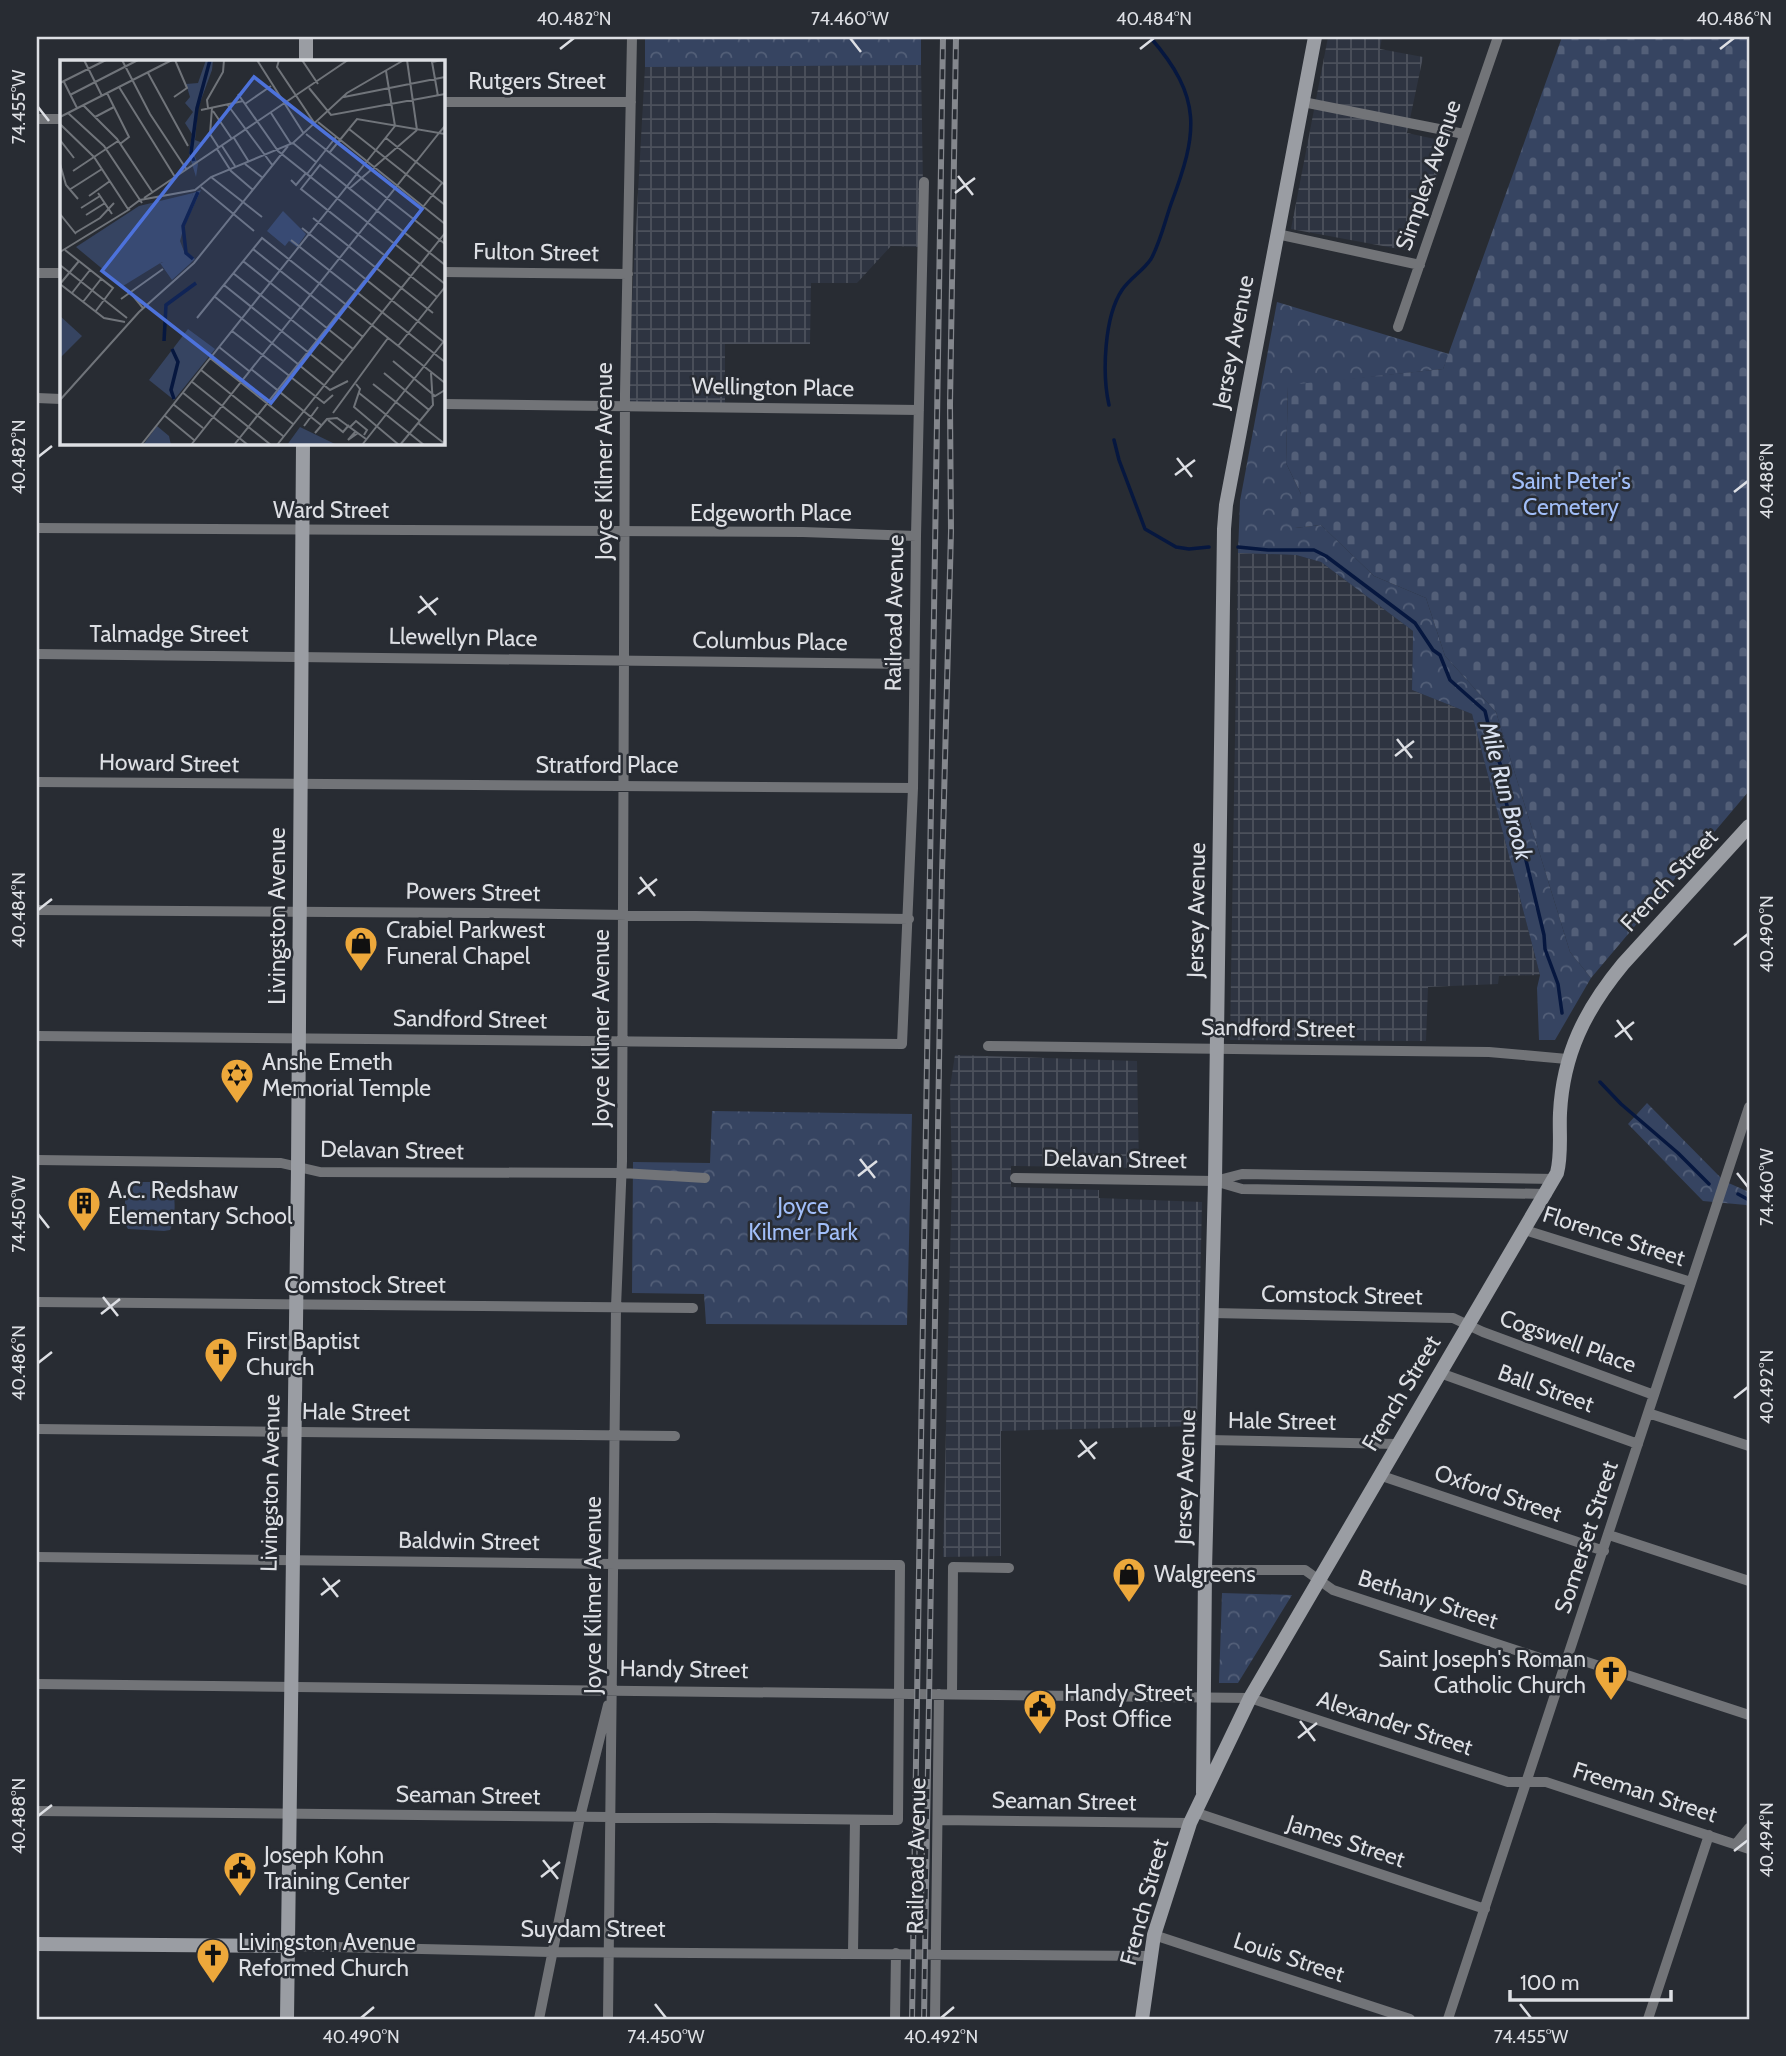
<svg xmlns="http://www.w3.org/2000/svg" width="1786" height="2056" font-family="Cabin,sans-serif">
<style>
.industrial{fill:url(#industrial-grid)}
.grass{fill:#364461}
.forest{fill:url(#forest-crowns)}
.cemetery{fill:url(#cemetery-stones)}
.lines{fill:none;stroke-linecap:round;stroke-linejoin:round}
.stream{stroke:#06173f;stroke-width:3.5}
.street{stroke:#727478;stroke-width:10}
.secondary{stroke:#9a9da3;stroke-width:14}
.rail-casing{stroke:#84878d;stroke-width:6}
.rail{stroke:#282c33;stroke-width:3.5;stroke-dasharray:10;stroke-linecap:butt}
.ticks{fill:none;stroke:#dddfe4;stroke-width:2.5}
.labels{text-anchor:middle;stroke-width:5;stroke-linejoin:round;paint-order:stroke}
.street-label{font-size:23px;fill:#dddfe4;stroke:#282c33}
.park-label{font-size:23px;fill:#a1bef8;stroke:#282c33}
.poi-label{font-size:23px;fill:#dddfe4;stroke:#282c33;text-anchor:start}
.water-label{font-size:24px;font-style:italic;fill:#dae2f1;stroke:#282c33}
.inset-river{fill:none;stroke:#06173f;stroke-width:3.5}
.inset-road{fill:none;stroke:#70747a;stroke-width:2}
.view{fill:#4d72db;fill-opacity:0.15;stroke:#4d72db;stroke-width:3.5}
.inset-edge{fill:none;stroke:#dddfe4;stroke-width:3.5}
.neatline{fill:none;stroke:#dddfe4;stroke-width:2.5}
.ticks-label{font-size:18px;text-anchor:middle;fill:#dddfe4}
</style>
<defs>
<pattern id="industrial-grid" width="8" height="8" patternUnits="userSpaceOnUse" patternTransform="scale(1.75)"><rect width="8" height="8" fill="#2e3441"/><path d="M0 4h8M4 0v8" fill="none" stroke="#4c515c"/></pattern>
<pattern id="forest-crowns" width="20" height="18" patternUnits="userSpaceOnUse" patternTransform="scale(1.75)"><rect width="20" height="18" fill="#364461"/><path d="M2 6a3 3 0 1 1 6 0M12 15a3 3 0 1 1 6 0" fill="none" stroke="#535f78"/></pattern>
<pattern id="cemetery-stones" width="16" height="16" patternUnits="userSpaceOnUse" patternTransform="scale(1.75)"><rect width="16" height="16" fill="#364461"/><path d="M2 7V4a2 2 0 0 1 4 0v3zM10 15v-3a2 2 0 0 1 4 0v3z" fill="#535f78"/></pattern>
</defs>
<rect width="100%" height="100%" fill="#282c33"/>
<path class="industrial" d="M 1328,37 L 1382,37 L 1380,49 L 1423,57 L 1407,133 L 1449,142 L 1410,251 L 1291,229 Z
M 921,65 L 924,247 L 891,246 L 857,283 L 811,283 L 810,344 L 725,344 L 725,408 L 626,407 L 645,67 Z
M 1238,553 L 1296,555 L 1321,562 L 1413,631 L 1412,690 L 1472,714 L 1540,975 L 1499,976 L 1498,984 L 1428,987 L 1426,1041 L 1230,1040 Z
M 955,1055 L 1137,1061 L 1139,1168 L 1011,1166 L 1011,1187 L 1099,1190 L 1099,1198 L 1202,1202 L 1197,1426 L 1001,1431 L 1001,1556 L 943,1557 L 952,1175 L 950,1087 Z"/>
<path class="grass" d="M 131,1182 L 164,1182 L 171,1185 C 176,1196 176,1219 170,1230 L 164,1231 L 128,1229 L 125,1224 L 125,1189 Z"/>
<path class="forest" d="M 645,37 L 921,37 L 921,65 L 645,67 Z
M 1277,302 L 1449,354 L 1443,369 L 1288,386 L 1286,463 L 1301,494 L 1295,528 L 1321,525 L 1374,576 L 1426,598 L 1445,656 L 1496,712 L 1570,952 L 1591,978 L 1555,1040 L 1539,1040 L 1537,988 L 1540,975 L 1472,714 L 1412,690 L 1413,631 L 1321,562 L 1296,555 L 1238,553 L 1240,501 Z
M 1647,1103 L 1724,1181 L 1749,1192 L 1749,1207 L 1746,1205 L 1703,1201 L 1628,1124 Z
M 712,1111 L 912,1114 L 907,1325 L 706,1324 L 704,1294 L 632,1293 L 633,1162 L 710,1163 Z
M 1222,1593 L 1292,1595 L 1238,1683 L 1219,1683 Z"/>
<path class="cemetery" d="M 1562,37 L 1749,37 L 1749,791 L 1591,978 L 1570,952 L 1496,712 L 1445,656 L 1426,598 L 1374,576 L 1321,525 L 1295,528 L 1287,519 L 1301,494 L 1286,463 L 1288,385 L 1443,369 Z"/>
<g class="lines">
<path class="stream" d="M 1109,405 C 1102,374 1104,317 1122,290 C 1130,278 1143,271 1151,259 C 1160,243 1165,221 1171,204 C 1198,132 1203,98 1150,37
M 1114,440 L 1119,460 L 1145,529 L 1176,547 L 1189,549 L 1209,547
M 1238,547 L 1268,550 L 1314,550 L 1326,556 L 1415,623 L 1433,650 L 1440,655 L 1450,680 L 1485,711 L 1494,749 L 1503,771 L 1503,791 L 1508,809 L 1518,827 L 1544,935 L 1545,949 L 1558,984 L 1562,1013
M 1600,1082 L 1621,1104 L 1678,1153 L 1709,1184
M 1738,1194 L 1749,1200"/>
<path class="street" d="M 443,102 L 631,102
M 1303,102 L 1464,134
M 37,119 L 61,119
M 1277,234 L 1420,265
M 443,272 L 628,274
M 37,273 L 61,273
M 1398,327 L 1498,37
M 37,398 L 61,399
M 443,404 L 919,410
M 37,528 L 803,532 L 916,536
M 37,654 L 914,664
M 37,782 L 913,788
M 37,910 L 486,913 L 909,919
M 37,1036 L 902,1044 L 913,788 L 916,536 L 924,182
M 988,1046 L 1489,1052 L 1567,1059
M 37,1160 L 281,1163 L 320,1172 L 622,1173 L 705,1178
M 1015,1178 L 1215,1181 L 1242,1174 L 1555,1179
M 1218,1182 L 1242,1189 L 1547,1194
M 1525,1230 L 1691,1282
M 37,1302 L 693,1308
M 1212,1313 L 1453,1318 L 1483,1332 L 1654,1395
M 1440,1373 L 1638,1444
M 1648,1413 L 1749,1446
M 37,1429 L 675,1436
M 1208,1440 L 1396,1444
M 1379,1475 L 1604,1551
M 1609,1535 L 1749,1581
M 37,1557 L 614,1564 L 900,1565 L 898,1820 L 37,1811
M 1205,1570 L 1305,1570 L 1333,1590 L 1549,1661 L 1584,1661 L 1749,1715
M 37,1684 L 1250,1698 L 1508,1782 L 1546,1782 L 1749,1849
M 952,1694 L 953,1567 L 1009,1568
M 1194,1812 L 1485,1909
M 938,1820 L 1190,1823
M 1736,1844 L 1749,1828
M 1154,1935 L 1410,2019
M 288,1946 L 551,1952 L 1150,1956
M 853,1952 L 855,1820
M 539,2019 L 580,1817 L 608,1705
M 608,2019 L 616,1307 L 622,1161 L 625,394 L 632,37
M 895,2019 L 896,1953
M 935,2019 L 939,1694
M 1448,2019 L 1749,1107
M 1648,2019 L 1709,1835"/>
<path class="secondary" d="M 306,61 L 306,37
M 1203,1793 L 1205,1570 L 1215,1181 L 1224,529 L 1226,505 L 1315,37
M 37,1944 L 288,1946
M 287,2019 L 298,1168 L 303,443
M 1142,2019 L 1154,1935 L 1190,1823 L 1250,1698 L 1557,1173 C 1562,1154 1559,1133 1560,1113 C 1563,1054 1585,1010 1623,964 L 1749,826"/>
<defs>
<path id="rail" d="M 912,2019 L 943,37
M 924,2019 L 942,874 L 951,531 L 950,404 L 956,37"/>
</defs>
<use href="#rail" class="rail-casing"/>
<use href="#rail" class="rail"/>
</g>
<path class="ticks" d="M 850,38 L 861,52M 560,49 L 574,38M 1140,49 L 1154,38M 1720,49 L 1734,38M 38,107 L 49,121M 958,176 L 973,195M 955,193 L 975,178M 38,457 L 52,446M 1177,458 L 1192,477M 1175,475 L 1195,460M 1734,492 L 1748,481M 420,596 L 436,615M 418,613 L 438,598M 1397,739 L 1412,758M 1395,756 L 1414,741M 640,877 L 655,896M 638,894 L 657,879M 38,910 L 52,899M 1734,945 L 1748,934M 1617,1020 L 1632,1040M 1615,1037 L 1634,1022M 860,1159 L 875,1178M 1737,1173 L 1748,1187M 858,1176 L 877,1161M 38,1214 L 49,1228M 103,1297 L 118,1316M 101,1314 L 120,1299M 38,1363 L 52,1352M 1734,1398 L 1748,1387M 1080,1440 L 1095,1459M 1078,1457 L 1097,1442M 323,1578 L 338,1597M 321,1595 L 340,1580M 1300,1721 L 1315,1741M 1298,1738 L 1317,1723M 38,1816 L 52,1805M 1734,1851 L 1748,1840M 543,1860 L 558,1879M 541,1877 L 560,1862M 655,2004 L 666,2018M 1520,2004 L 1531,2018M 361,2018 L 374,2007M 941,2018 L 954,2007"/>
<defs>
<symbol id="shop-pin" viewBox="-11 -11 22 30"><path d="M0 17L-7.5 6A9.5 9.5 0 1 1 7.5 6Z" fill="#eda83b" stroke="#282c33"/><path d="M-5-2.5h2.3a2.7 3.5 0 0 1 5.4 0H5L5.5 6h-11ZM-1.5-2.5h3a1.5 2.3 0 0 0-3 0Z" fill="#111"/></symbol>
<symbol id="synagogue-pin" viewBox="-11 -11 22 30"><path d="M0 17L-7.5 6A9.5 9.5 0 1 1 7.5 6Z" fill="#eda83b" stroke="#282c33"/><path d="M0-6.5L5.6 3.2H-5.6ZM0 6.5L5.6-3.2H-5.6Z" fill="#111"/></symbol>
<symbol id="building-pin" viewBox="-11 -11 22 30"><path d="M0 17L-7.5 6A9.5 9.5 0 1 1 7.5 6Z" fill="#eda83b" stroke="#282c33"/><path d="M-4-6H4V6H1V3H-1V6H-4ZM-2.5-4.3h1.7v1.8h-1.7ZM.8-4.3h1.7v1.8H.8ZM-2.5-1h1.7V.8h-1.7ZM.8-1h1.7V.8H.8Z" fill="#111"/></symbol>
<symbol id="church-pin" viewBox="-11 -11 22 30"><path d="M0 17L-7.5 6A9.5 9.5 0 1 1 7.5 6Z" fill="#eda83b" stroke="#282c33"/><path d="M-1.2-6h2.4v3.5h3.3v2.4h-3.3V6h-2.4V-.1h-3.3v-2.4h3.3Z" fill="#111"/></symbol>
<symbol id="civic-pin" viewBox="-11 -11 22 30"><path d="M0 17L-7.5 6A9.5 9.5 0 1 1 7.5 6Z" fill="#eda83b" stroke="#282c33"/><path d="M-.6-6.5H3V-4.5H.6V-3L4-1V1h2V6H-6V1h2V-1L-.6-3ZM-1.2 2.5V6h2.4V2.5Z" fill="#111"/></symbol>
</defs>
<g fill-rule="evenodd">
<use href="#shop-pin" x="342" y="924" width="38" height="52"/>
<use href="#synagogue-pin" x="218" y="1056" width="38" height="52"/>
<use href="#building-pin" x="65" y="1184" width="38" height="52"/>
<use href="#church-pin" x="202" y="1335" width="38" height="52"/>
<use href="#shop-pin" x="1110" y="1555" width="38" height="52"/>
<use href="#church-pin" x="1592" y="1653" width="38" height="52"/>
<use href="#civic-pin" x="1021" y="1687" width="38" height="52"/>
<use href="#civic-pin" x="221" y="1849" width="38" height="52"/>
<use href="#church-pin" x="194" y="1936" width="38" height="52"/>
</g>
<g class="labels">
<g class="street-label">
<text x="537" y="89">Rutgers Street</text>
<text transform="translate(1428 175) rotate(-71)" y="8">Simplex Avenue</text>
<text transform="translate(536 252) rotate(1)" y="8">Fulton Street</text>
<text transform="translate(1233 342) rotate(-79)" y="8">Jersey Avenue</text>
<text transform="translate(773 387) rotate(1)" y="8">Wellington Place</text>
<text transform="translate(604 461) rotate(-90)" y="8">Joyce Kilmer Avenue</text>
<text x="331" y="518">Ward Street</text>
<text x="771" y="521">Edgeworth Place</text>
<text transform="translate(894 613) rotate(-89)" y="8">Railroad Avenue</text>
<text x="169" y="642">Talmadge Street</text>
<text transform="translate(463 637) rotate(1)" y="8">Llewellyn Place</text>
<text transform="translate(770 641) rotate(1)" y="8">Columbus Place</text>
<text transform="translate(169 763) rotate(1)" y="8">Howard Street</text>
<text x="607" y="773">Stratford Place</text>
<text transform="translate(1669 880) rotate(-47)" y="8">French Street</text>
<text transform="translate(473 892) rotate(1)" y="8">Powers Street</text>
<text transform="translate(1196 910) rotate(-89)" y="8">Jersey Avenue</text>
<text transform="translate(277 916) rotate(-90)" y="8">Livingston Avenue</text>
<text transform="translate(470 1019) rotate(1)" y="8">Sandford Street</text>
<text transform="translate(601 1028) rotate(-90)" y="8">Joyce Kilmer Avenue</text>
<text transform="translate(1278 1028) rotate(1)" y="8">Sandford Street</text>
<text transform="translate(392 1150) rotate(1)" y="8">Delavan Street</text>
<text transform="translate(1115 1159) rotate(1)" y="8">Delavan Street</text>
<text transform="translate(1614 1236) rotate(18)" y="8">Florence Street</text>
<text x="365" y="1293">Comstock Street</text>
<text transform="translate(1342 1295) rotate(1)" y="8">Comstock Street</text>
<text transform="translate(1568 1341) rotate(20)" y="8">Cogswell Place</text>
<text transform="translate(1546 1388) rotate(20)" y="8">Ball Street</text>
<text transform="translate(1401 1393) rotate(-59)" y="8">French Street</text>
<text transform="translate(356 1412) rotate(1)" y="8">Hale Street</text>
<text transform="translate(1282 1421) rotate(1)" y="8">Hale Street</text>
<text transform="translate(1185 1477) rotate(-88)" y="8">Jersey Avenue</text>
<text transform="translate(270 1483) rotate(-89)" y="8">Livingston Avenue</text>
<text transform="translate(1498 1493) rotate(19)" y="8">Oxford Street</text>
<text transform="translate(1586 1537) rotate(-72)" y="8">Somerset Street</text>
<text transform="translate(469 1541) rotate(1)" y="8">Baldwin Street</text>
<text transform="translate(593 1595) rotate(-90)" y="8">Joyce Kilmer Avenue</text>
<text transform="translate(1428 1599) rotate(18)" y="8">Bethany Street</text>
<text transform="translate(684 1669) rotate(1)" y="8">Handy Street</text>
<text transform="translate(1395 1723) rotate(18)" y="8">Alexander Street</text>
<text transform="translate(1645 1792) rotate(18)" y="8">Freeman Street</text>
<text transform="translate(468 1795) rotate(1)" y="8">Seaman Street</text>
<text transform="translate(1064 1801) rotate(1)" y="8">Seaman Street</text>
<text transform="translate(1346 1841) rotate(18)" y="8">James Street</text>
<text transform="translate(916 1856) rotate(-89)" y="8">Railroad Avenue</text>
<text transform="translate(1144 1902) rotate(-75)" y="8">French Street</text>
<text x="593" y="1937">Suydam Street</text>
<text transform="translate(1289 1957) rotate(18)" y="8">Louis Street</text>
</g>
<g class="park-label">
<text x="1571" y="489">Saint Peter's<tspan x="1571" dy="26">Cemetery</tspan></text>
<text x="803" y="1214">Joyce<tspan x="803" dy="26">Kilmer Park</tspan></text>
</g>
<g class="poi-label">
<text x="386" y="938">Crabiel Parkwest<tspan x="386" dy="26">Funeral Chapel</tspan></text>
<text x="262" y="1070">Anshe Emeth<tspan x="262" dy="26">Memorial Temple</tspan></text>
<text x="108" y="1198">A.C. Redshaw<tspan x="108" dy="26">Elementary School</tspan></text>
<text x="246" y="1349">First Baptist<tspan x="246" dy="26">Church</tspan></text>
<text x="1154" y="1582">Walgreens</text>
<text x="1586" y="1667" text-anchor="end">Saint Joseph's Roman<tspan x="1586" dy="26">Catholic Church</tspan></text>
<text x="1064" y="1701">Handy Street<tspan x="1064" dy="26">Post Office</tspan></text>
<text x="264" y="1863">Joseph Kohn<tspan x="264" dy="26">Training Center</tspan></text>
<text x="238" y="1950">Livingston Avenue<tspan x="238" dy="26">Reformed Church</tspan></text>
</g>
<g class="water-label">
<text transform="translate(1506 791) rotate(75)" y="8">Mile Run Brook</text>
</g>
</g>
<g transform="translate(60 60)">
<rect width="385" height="385" fill="#282c33"/>
<path d="M 146,0 L 153,0 L 152,10 L 138,48 L 135,80 L 143,83 L 133,92 L 138,104 L 136,117 L 129,94 L 132,74 L 125,63 L 133,52 L 125,43 L 130,37 L 126,24 L 138,23 ZM 141,130 L 124,167 L 127,192 L 135,199 L 112,220 L 100,203 L 125,196 L 122,165 L 133,133 ZM 223,151 L 246,174 L 237,187 L 229,181 L 225,186 L 207,171 ZM 0,256 L 22,276 L 1,297 L 0,296 ZM 128,269 L 155,289 L 114,340 L 89,320 ZM 240,367 L 275,384 L 227,385 Z" fill="#364461"/>
<path d="M 133,133 L 120,181 L 127,199 L 117,212 L 102,202 L 63,226 L 16,187 L 79,146 ZM 97,366 L 109,376 L 111,385 L 83,385 Z" fill="#364461"/>
<path class="inset-river" d="M 134,101 L 131,93 L 137,48 L 150,0M 133,199 L 126,193 L 123,166 L 138,132M 104,281 L 106,245 L 136,223M 112,289 L 118,302 L 111,330 L 114,339"/>
<path class="inset-road" d="M 24,0 L 42,36M 62,0 L 90,54 L 127,110M 197,0 L 244,74M 219,0 L 217,7 L 255,64M 242,0 L 258,24M 347,0 L 357,70M 326,11 L 335,66M 88,13 L 128,86M 4,22 L 17,48M 0,23 L 46,0M 59,27 L 115,117M 249,28 L 271,55 L 385,34M 47,33 L 69,77 L 60,84M 178,34 L 218,91 L 385,224M 10,35 L 78,0M 378,36 L 372,2 L 382,0M 114,37 L 127,28 L 115,0M 284,37 L 385,17M 167,44 L 213,106M 185,44 L 211,26M 23,45 L 57,79 L 93,133M 148,48 L 147,40 L 163,12 L 164,0M 152,48 L 150,74 L 159,88M 141,50 L 183,41M 153,51 L 172,79M 8,53 L 44,86 L 82,143M 211,53 L 231,84M 0,57 L 112,0M 35,57 L 54,47M 258,62 L 385,164M 0,64 L 34,97 L 68,149M 289,69 L 385,145M 246,74 L 385,184M 174,78 L 189,102M 326,78 L 385,125M 0,80 L 14,98M 233,83 L 256,102M 162,86 L 175,106M 157,89 L 171,111 L 193,130M 270,92 L 297,59 L 379,73 L 385,66M 0,104 L 6,125 L 18,139M 185,104 L 203,118M 13,111 L 58,81M 247,114 L 276,77M 151,117 L 202,157M 231,120 L 236,125 L 246,113M 141,127 L 194,171M 289,129 L 357,70M 9,130 L 42,109M 38,133 L 52,154M 29,136 L 50,121M 84,138 L 288,0M 21,148 L 40,136M 68,149 L 80,140 L 135,130 L 151,117 L 233,83 L 287,33 L 344,0M 0,154 L 16,174M 26,155 L 45,143M 253,158 L 373,253M 242,168 L 385,283M 15,173 L 40,158 L 54,143M 231,180 L 385,302M 193,189 L 303,277M 5,190 L 53,228 L 35,252M 0,192 L 70,149M 183,201 L 293,289M 0,205 L 67,258M 173,213 L 283,301M 0,224 L 44,258 L 65,262M 0,224 L 19,201M 164,225 L 274,313M 69,231 L 83,248M 12,233 L 30,210M 154,236 L 270,330 L 288,321M 377,237 L 241,129 L 260,105 L 385,205M 61,239 L 103,209M 23,242 L 41,219M 137,258 L 202,178 L 385,323M 172,271 L 264,343 L 273,335M 338,286 L 385,227M 159,287 L 189,311M 150,298 L 233,364M 333,301 L 375,336 L 385,330M 191,309 L 261,365M 141,310 L 223,376M 324,313 L 369,350M 131,321 L 211,385M 296,324 L 300,329 L 294,347 L 339,385M 313,324 L 360,361M 122,332 L 188,385M 299,333 L 364,385M 0,340 L 79,252 L 134,203 L 228,86M 113,344 L 143,368M 273,353 L 328,278M 104,355 L 134,380M 268,360 L 283,372 L 289,365M 358,363 L 385,384M 244,366 L 258,347M 290,367 L 296,361 L 307,370 L 304,375M 296,371 L 288,380 L 298,373M 255,373 L 267,359 L 277,358 L 306,379M 81,385 L 335,66M 131,385 L 379,73 L 385,74M 174,385 L 382,123M 217,385 L 385,173M 302,385 L 384,281M 340,385 L 373,345 L 371,313"/>
<path class="view" d="M 194,17 L 362,149 L 211,343 L 42,211 Z"/>
<rect width="385" height="385" class="inset-edge"/>
</g>
<rect width="1786" height="2056" fill="none" stroke="#282c33" stroke-width="77"/>
<path d="M1510 1990v10h161v-10" fill="none" stroke="#dddfe4" stroke-width="3.5"/>
<text x="1520" y="1990" font-size="21" fill="#dddfe4" stroke="#282c33" stroke-width="5" paint-order="stroke">100 m</text>
<rect x="38" y="38" width="1710" height="1980" class="neatline"/>
<g class="ticks-label">
<text x="574" y="25">40.482°N</text>
<text x="850" y="25">74.460°W</text>
<text x="1154" y="25">40.484°N</text>
<text x="1734" y="25">40.486°N</text>
<text transform="translate(19 107) rotate(-90)" y="6">74.455°W</text>
<text transform="translate(19 457) rotate(-90)" y="6">40.482°N</text>
<text transform="translate(1767 481) rotate(-90)" y="6">40.488°N</text>
<text transform="translate(19 910) rotate(-90)" y="6">40.484°N</text>
<text transform="translate(1767 934) rotate(-90)" y="6">40.490°N</text>
<text transform="translate(1767 1187) rotate(-90)" y="6">74.460°W</text>
<text transform="translate(19 1214) rotate(-90)" y="6">74.450°W</text>
<text transform="translate(19 1363) rotate(-90)" y="6">40.486°N</text>
<text transform="translate(1767 1387) rotate(-90)" y="6">40.492°N</text>
<text transform="translate(19 1816) rotate(-90)" y="6">40.488°N</text>
<text transform="translate(1767 1840) rotate(-90)" y="6">40.494°N</text>
<text x="361" y="2043">40.490°N</text>
<text x="666" y="2043">74.450°W</text>
<text x="941" y="2043">40.492°N</text>
<text x="1531" y="2043">74.455°W</text>
</g>
</svg>
